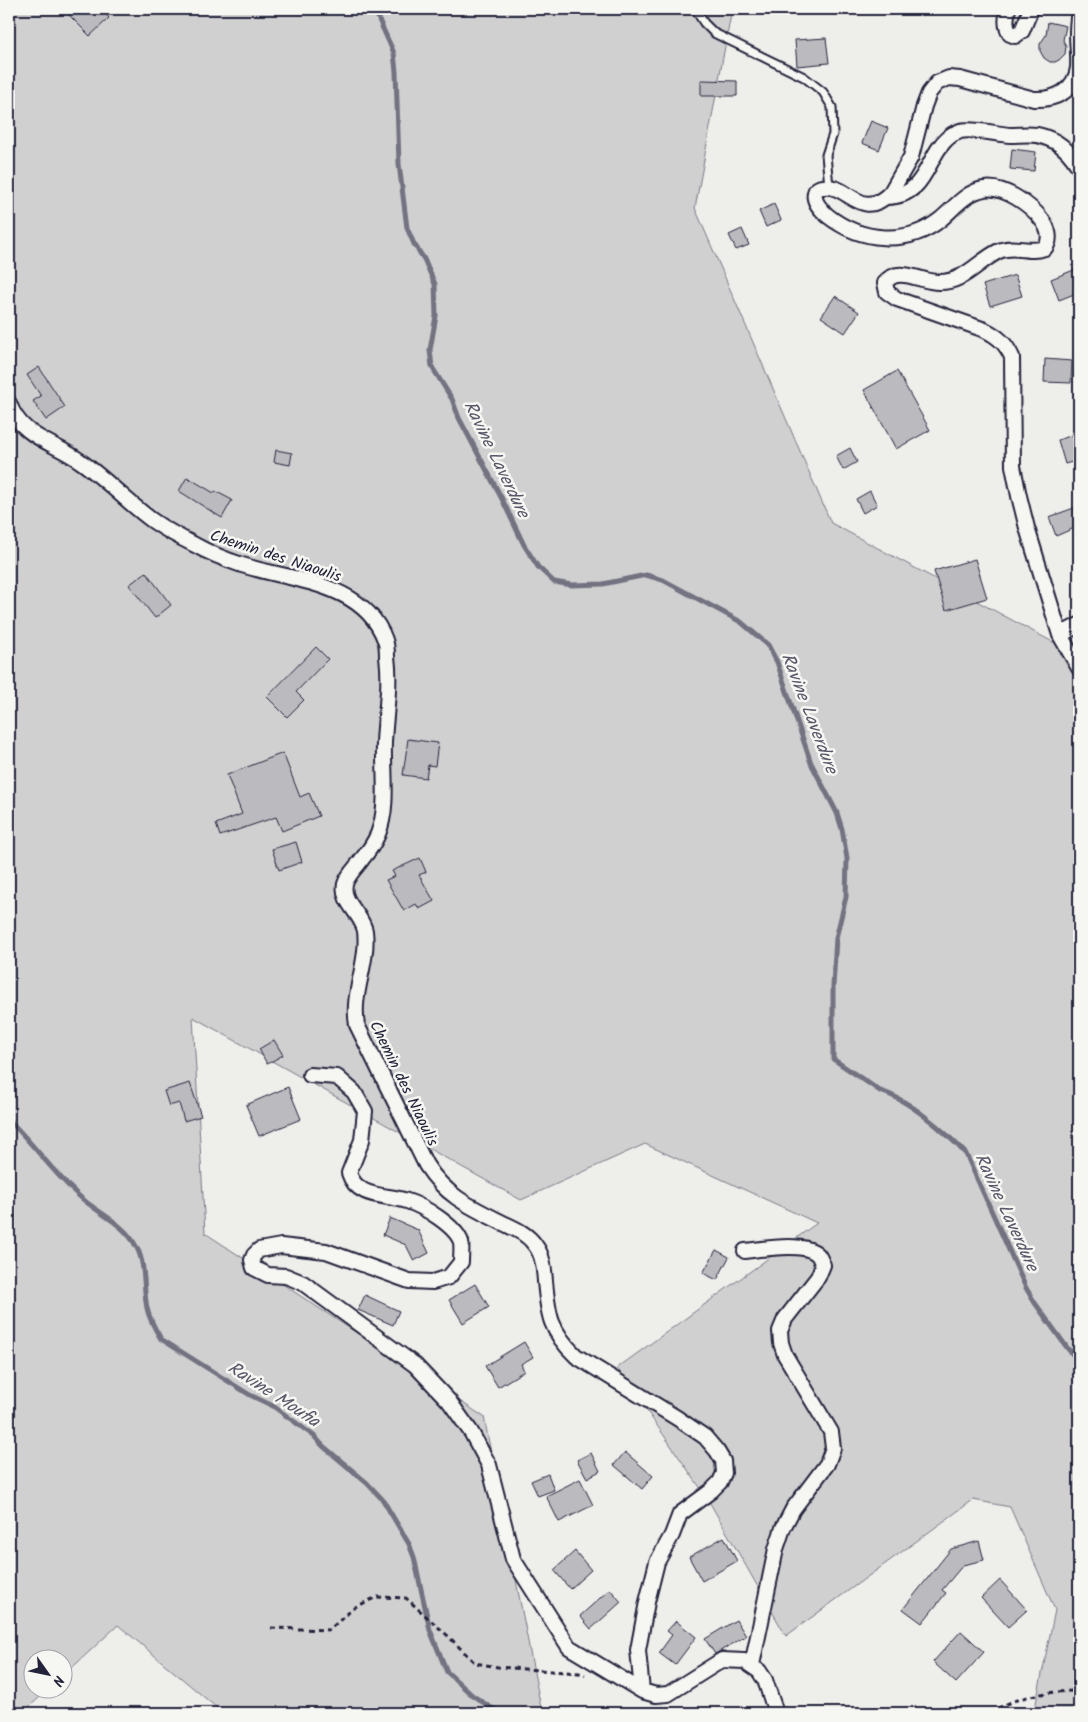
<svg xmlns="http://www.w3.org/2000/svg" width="1088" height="1722" font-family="Kalam,sans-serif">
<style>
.green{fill:#d0d0d1;stroke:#797986}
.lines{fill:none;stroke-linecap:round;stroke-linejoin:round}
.stream{stroke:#727281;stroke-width:5}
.building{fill:#bbbbbf;stroke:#22223b}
.service-casing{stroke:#22223b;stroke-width:11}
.minor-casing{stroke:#22223b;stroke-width:18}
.path{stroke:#22223b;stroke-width:3;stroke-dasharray:5 4;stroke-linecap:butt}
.service{stroke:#f6f6f2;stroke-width:7}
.minor{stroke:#f6f6f2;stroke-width:14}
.labels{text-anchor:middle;stroke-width:5;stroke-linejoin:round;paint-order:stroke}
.street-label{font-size:16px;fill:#22223b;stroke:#f6f6f2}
.water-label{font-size:18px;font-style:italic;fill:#575769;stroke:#f6f6f2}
</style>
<rect width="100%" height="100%" fill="#eeeeeb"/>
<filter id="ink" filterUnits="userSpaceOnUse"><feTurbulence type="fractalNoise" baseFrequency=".02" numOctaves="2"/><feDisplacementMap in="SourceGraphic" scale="10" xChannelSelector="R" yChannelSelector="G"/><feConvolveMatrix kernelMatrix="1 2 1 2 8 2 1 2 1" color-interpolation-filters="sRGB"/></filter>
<g filter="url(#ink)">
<path class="green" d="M 9,9 L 732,9 L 695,208 L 831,523 L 1079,656 L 1079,1713 L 1034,1713 L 1055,1610 L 1010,1507 L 973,1500 L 786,1636 L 706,1496 L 617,1368 L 817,1223 L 645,1144 L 521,1200 L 193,1017 L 205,1233 L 484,1417 L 542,1713 L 223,1713 L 118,1625 L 63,1676 L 62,1660 L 32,1660 L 32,1690 L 48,1690 L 22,1713 L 9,1713 L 9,894 L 14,890 L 9,871 Z"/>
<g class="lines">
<path class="stream" d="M 374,9 L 394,53 L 396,72 L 399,164 L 407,228 L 414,244 L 424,259 L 435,284 L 436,316 L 430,350 L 432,367 L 452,399 L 459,418 L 502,499 L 524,545 L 538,567 L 554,582 L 572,585 L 603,584 L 646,575 L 663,580 L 741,622 L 768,645 L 777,662 L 811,763 L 837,813 L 842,829 L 847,858 L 846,897 L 836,938 L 833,986 L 833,1059 L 880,1091 C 908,1099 946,1132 966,1154 L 1026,1288 L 1035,1303 L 1068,1349 L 1079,1361
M 9,1120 C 33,1144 53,1172 78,1195 C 98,1214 125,1223 137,1248 C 146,1265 143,1289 147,1308 C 149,1319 155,1329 161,1339 L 250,1395 L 273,1406 L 288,1417 L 314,1436 L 323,1446 L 367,1483 L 383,1500 L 409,1544 L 414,1557 L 430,1630 L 447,1672 L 472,1695 L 499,1713"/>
</g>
<path class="building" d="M 76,9 L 100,9 L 109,18 L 90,36 L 69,15 Z
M 1048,22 L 1066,26 L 1063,40 L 1066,46 L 1065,54 L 1059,60 L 1055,62 L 1050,62 L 1044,58 L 1040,51 L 1040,44 L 1046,35 Z
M 826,38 L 829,63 L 797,66 L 795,40 Z
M 701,80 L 737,81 L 737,96 L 701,96 Z
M 871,121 L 888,128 L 879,150 L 862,143 Z
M 1012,149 L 1036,152 L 1034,171 L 1010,169 Z
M 774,204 L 781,220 L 766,227 L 759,211 Z
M 742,229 L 749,245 L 736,250 L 729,235 Z
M 1079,268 L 1079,292 L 1059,300 L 1051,279 Z
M 1015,275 L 1022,296 L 990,306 L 983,285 Z
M 835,296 L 859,312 L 845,333 L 821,317 Z
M 1045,359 L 1072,361 L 1071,383 L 1044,382 Z
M 39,367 L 65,407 L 46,420 L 33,401 L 41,396 L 27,375 Z
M 897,371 L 930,430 L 896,449 L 864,390 Z
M 1079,433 L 1079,460 L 1065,464 L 1058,440 Z
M 850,448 L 857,462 L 843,470 L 836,456 Z
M 276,450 L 292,453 L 290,465 L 274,462 Z
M 187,477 L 214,493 L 215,491 L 232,500 L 222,518 L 179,491 Z
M 870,491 L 877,505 L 863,513 L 856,499 Z
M 1074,508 L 1079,526 L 1056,536 L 1049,517 Z
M 975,559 L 987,598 L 946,610 L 934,571 Z
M 146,572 L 171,605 L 155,618 L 129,585 Z
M 316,647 L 328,659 L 296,692 L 304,700 L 287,717 L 267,697 Z
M 408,739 L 438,743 L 435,766 L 428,765 L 426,778 L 403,775 Z
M 283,753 L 300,797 L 309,793 L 319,816 L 282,831 L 276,817 L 220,836 L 216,824 L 242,814 L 227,775 Z
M 296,842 L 302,862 L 279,870 L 272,849 Z
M 420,858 L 426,872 L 419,875 L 434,901 L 419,909 L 416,904 L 404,911 L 386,880 L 395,876 L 392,871 Z
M 274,1040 L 283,1055 L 267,1064 L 259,1049 Z
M 190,1083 L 201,1116 L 184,1121 L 179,1103 L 169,1106 L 164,1091 Z
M 288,1087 L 301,1119 L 259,1136 L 246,1105 Z
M 390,1218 L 418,1230 L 429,1253 L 414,1261 L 406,1245 L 383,1235 Z
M 716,1250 L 729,1257 L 717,1280 L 703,1273 Z
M 475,1284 L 489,1307 L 463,1323 L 449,1300 Z
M 365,1295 L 399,1311 L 393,1325 L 358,1310 Z
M 524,1342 L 533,1357 L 521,1364 L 524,1371 L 498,1387 L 485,1366 Z
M 625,1452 L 653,1476 L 642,1489 L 614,1465 Z
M 591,1453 L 600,1471 L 587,1478 L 577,1460 Z
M 548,1474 L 554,1490 L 538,1496 L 531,1481 Z
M 580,1479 L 593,1505 L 559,1522 L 546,1496 Z
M 724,1537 L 737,1561 L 702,1581 L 689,1557 Z
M 979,1541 L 984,1560 L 963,1565 L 942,1590 L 946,1593 L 922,1623 L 903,1609 L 951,1549 Z
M 575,1551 L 591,1570 L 570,1589 L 554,1570 Z
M 1000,1580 L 1027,1610 L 1008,1627 L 981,1598 Z
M 610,1589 L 621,1602 L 591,1629 L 580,1616 Z
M 736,1620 L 746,1636 L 715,1654 L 705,1639 Z
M 676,1621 L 696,1637 L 675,1665 L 659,1653 L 672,1635 L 667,1631 Z
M 961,1631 L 984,1652 L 956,1683 L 933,1662 Z"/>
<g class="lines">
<defs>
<path id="service" d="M 695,9 L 704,23 L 714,33 L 804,77 L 823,92 L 832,107 L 833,134 L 826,155 L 829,186"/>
<path id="minor" d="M 1008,9 C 1006,18 1005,26 1010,34 L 1015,36 L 1022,31 L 1031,9
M 1079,9 C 1078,17 1077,25 1077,33 C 1077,44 1079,57 1078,68 C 1075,91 1055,100 1034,99 L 960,79 L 949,78 L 937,83 L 929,93 L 924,106 L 911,157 L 891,192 C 861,223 848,183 823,187 C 820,187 818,188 816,190 C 811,200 821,210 828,216 C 860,241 907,247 941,219 C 954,208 966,192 984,189 C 1003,185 1031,205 1042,220 C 1048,228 1052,239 1045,248 C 1030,254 1014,244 999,251 C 978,261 964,283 938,282 C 921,282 897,265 885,283 L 887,292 L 897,299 L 985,330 C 999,337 1006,344 1012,357 L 1013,466 L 1019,496 L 1027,528 L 1060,635 L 1079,668
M 887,197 C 930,196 925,152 953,134 C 954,134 960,131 960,131 C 972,128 997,134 1010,135 C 1019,135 1029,134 1037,135 C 1044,136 1050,139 1056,142 C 1066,148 1073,157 1079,167
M 9,403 C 20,437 54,442 80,461 C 106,479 128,503 153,521 C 166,530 181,538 195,545 C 209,553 227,560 242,565 C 292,581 364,582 385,640 C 387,645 387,652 387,657 C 391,686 385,715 384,743 C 383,773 389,806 378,834 C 374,843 368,852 362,859 C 357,867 348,874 345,884 C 341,902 362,914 365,931 C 369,963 351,993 357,1025 L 426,1165 C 446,1196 469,1206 501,1222 C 513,1228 527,1233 535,1245 C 543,1255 544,1268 545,1281 C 548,1315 550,1331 576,1356 L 677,1418 L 705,1437 L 717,1451 L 723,1461 L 724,1473 L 720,1482 L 711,1491 L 680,1514 L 672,1535 L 657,1562 L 647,1602 L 638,1650 L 642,1691
M 1060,635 L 1079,625
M 310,1075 L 337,1077 L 354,1092 L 365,1111 L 362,1140 L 349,1173 C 357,1199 386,1194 407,1201 C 423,1206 456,1226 461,1242 C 462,1248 461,1256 461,1262 L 449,1277 L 433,1282 L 409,1281 L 326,1251 L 281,1246 L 259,1250 L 254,1255 L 252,1260 L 254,1268 L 268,1275 L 286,1276 L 303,1283 L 415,1365 L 449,1401 L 471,1432 L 489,1465 L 513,1559 L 569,1647 L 642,1691 L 656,1695 L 668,1694 L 722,1660 L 744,1661 L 759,1671 L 765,1680 L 776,1713
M 745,1251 C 762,1249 806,1241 818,1255 C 820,1257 821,1262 823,1265 L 818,1277 L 785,1319 L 780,1331 L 781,1343 L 785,1355 L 831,1432 L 833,1448 L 827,1464 L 793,1509 L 783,1528 L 776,1549 L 752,1665"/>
</defs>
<use href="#service" class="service-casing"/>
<use href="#minor" class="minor-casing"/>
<path class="path" d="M 271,1628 L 329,1630 L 355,1607 L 377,1597 L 406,1598 L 447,1635 L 475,1663 L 498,1667 L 579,1673 L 585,1675
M 990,1713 C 1015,1696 1049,1691 1079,1691"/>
<use href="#service" class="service"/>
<use href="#minor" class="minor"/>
</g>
</g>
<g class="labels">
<g class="street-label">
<text transform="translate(276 555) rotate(18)" y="6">Chemin des Niaoulis</text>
<text transform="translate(405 1083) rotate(64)" y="6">Chemin des Niaoulis</text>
</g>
<g class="water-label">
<text transform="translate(497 459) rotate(64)" y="6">Ravine Laverdure</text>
<text transform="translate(810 713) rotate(69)" y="6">Ravine Laverdure</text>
<text transform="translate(1007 1212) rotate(65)" y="6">Ravine Laverdure</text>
<text transform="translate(274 1394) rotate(33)" y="6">Ravine Moufia</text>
</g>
</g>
<rect width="1088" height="1722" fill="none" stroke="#f6f6f2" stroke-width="30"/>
<rect x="15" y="15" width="1058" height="1692" fill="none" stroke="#22223b" stroke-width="2" filter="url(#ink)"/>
<g transform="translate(48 1674) rotate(123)"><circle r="24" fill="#f6f6f2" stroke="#a1a1a9"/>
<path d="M0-4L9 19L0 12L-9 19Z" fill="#22223b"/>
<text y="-8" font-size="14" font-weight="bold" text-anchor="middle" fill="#22223b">N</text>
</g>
</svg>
